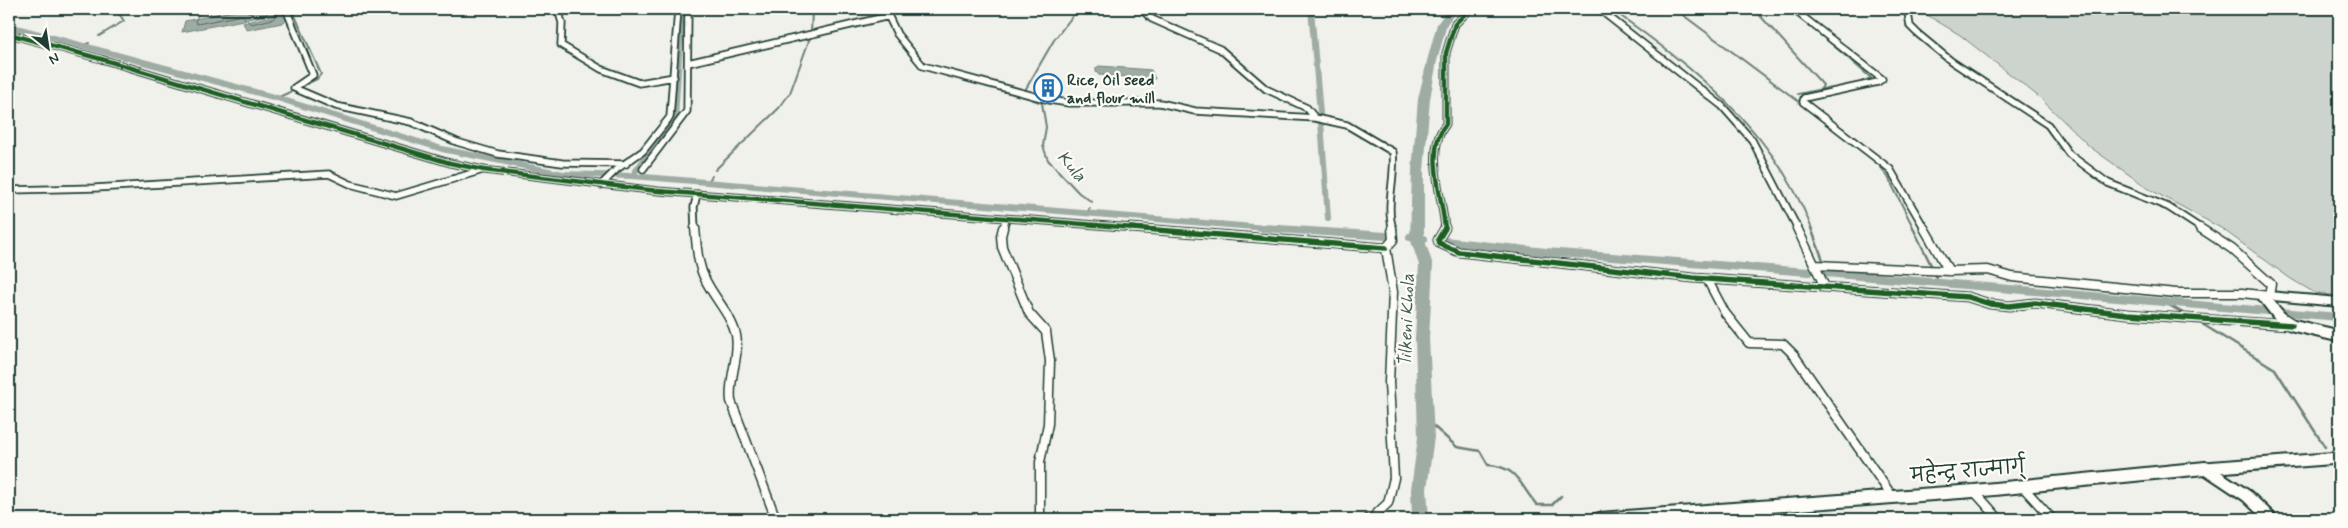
<svg xmlns="http://www.w3.org/2000/svg" width="2348" height="528" font-family="Mynerve,'Playpen Sans Deva',sans-serif">
<style>
.green{fill:#cdd3cd;stroke:#768880}
.water{fill:#9faca4;stroke:#6c8077}
.lines{fill:none;stroke-linecap:round;stroke-linejoin:round}
.shore{stroke:#526961;stroke-width:1}
.stream-far1{stroke:#6c8077;stroke-width:2}
.stream{stroke:#6c8077;stroke-width:2.5}
.canal-far1{stroke:#9faca4;stroke-width:6}
.canal{stroke:#9faca4;stroke-width:8}
.river{fill:#9faca4;fill-rule:evenodd}
.street-far1-casing{stroke:#1f3d34;stroke-width:9}
.street-casing{stroke:#1f3d34;stroke-width:11}
.secondary-casing{stroke:#1f3d34;stroke-width:15}
.primary-casing{stroke:#1f3d34;stroke-width:15}
.highway-casing{stroke:#1f3d34;stroke-width:4}
.street-far1{stroke:#fdfcf7;stroke-width:5.5}
.street{stroke:#fdfcf7;stroke-width:8}
.secondary{stroke:#fdfcf7;stroke-width:11}
.primary{stroke:#fdfcf7;stroke-width:11}
.highway{fill:#fdfcf7;fill-rule:evenodd}
.cycleway-far1-casing{stroke:#fdfcf7;stroke-width:7}
.cycleway-casing{stroke:#fdfcf7;stroke-width:9}
.cycleway-far1{stroke:#1b5e20;stroke-width:4.5}
.cycleway{stroke:#1b5e20;stroke-width:5.5}
.labels{text-anchor:middle;stroke-width:4.5;stroke-linejoin:round;paint-order:stroke}
.poi-label{font-size:16px;font-weight:bold;fill:#1f3d34;stroke:#fdfcf7;text-anchor:start}
.water-label{font-size:18px;font-style:italic;fill:#455e56;stroke:#fdfcf7}
.near-street-label{font-size:19px;fill:#1f3d34;stroke:#fdfcf7}
</style>
<rect width="100%" height="100%" fill="#f0f1eb"/>
<filter id="ink" filterUnits="userSpaceOnUse"><feTurbulence type="fractalNoise" baseFrequency=".02" numOctaves="2"/><feDisplacementMap in="SourceGraphic" scale="10" xChannelSelector="R" yChannelSelector="G"/><feConvolveMatrix kernelMatrix="1 2 1 2 8 2 1 2 1" color-interpolation-filters="sRGB"/></filter>
<g filter="url(#ink)">
<path class="green" d="M 1917,9 L 2339,9 L 2339,296 L 2315,293 L 2291,279 L 2221,228 L 2149,189 L 2090,147 L 2039,97 L 1960,35 Z"/>
<path class="water" d="M 243,9 L 279,9 L 279,13 L 182,32 L 185,21 Z
M 283,13 L 287,20 L 282,23 L 247,30 L 243,23 Z
M 1099,66 L 1151,70 L 1155,79 L 1099,75 L 1096,72 L 1096,68 Z"/>
<g class="lines">
<path class="shore" d="M 202,9 L 195,21 L 197,24 L 242,15 L 251,24 L 273,19 L 275,17 L 274,9
M 209,9 L 211,15 L 243,9 L 255,16 L 267,14 L 268,9"/>
<path class="stream-far1" d="M 292,9 L 321,74 L 317,79 L 300,87
M 1611,9 C 1694,68 1775,131 1812,229
M 1675,9 L 1802,104
M 1754,9 L 1823,85 L 1821,89
M 99,36 L 124,21 L 116,9
M 1826,39 L 1871,78 L 1861,82
M 80,47 L 89,43
M 1024,92 L 1054,40 L 1078,9
M 1798,94 L 1827,88
M 1023,96 L 1042,103 L 1046,127 L 1043,146 L 1048,160 L 1079,193 L 1092,202
M 277,98 L 292,91
M 1877,162 L 1888,177 L 1914,229
M 715,170 L 779,108 L 790,93 L 811,35 L 812,9
M 707,183 L 712,176
M 1086,214 L 1090,208"/>
<path class="stream" d="M 1811,228 L 1823,260
M 1913,228 L 1932,267
M 1936,275 L 1938,284
M 2165,303 L 2183,313
M 2199,322 L 2275,369 L 2325,447
M 1424,418 L 1457,447 L 1480,451 L 1488,465 C 1519,467 1519,485 1537,505 L 1552,505 L 1561,496"/>
<path class="canal-far1" d="M 1311,9 L 1320,113
M 9,26 L 277,98 L 442,149 L 563,174 L 632,176 L 1278,229
M 1321,122 L 1328,218
M 632,176 L 675,118 L 682,9"/>
<path class="canal" d="M 1263,228 L 1386,236
M 1410,237 L 1424,239
M 1444,241 L 1546,252 L 1809,272
M 1825,273 L 2339,317"/>
<path class="river" d="M 1448,9 L 1458,9 L 1447,24 L 1437,61 L 1430,99 L 1424,171 L 1424,238 L 1433,265 L 1429,338 L 1434,437 L 1427,489 L 1429,519 L 1412,519 L 1411,489 L 1418,437 L 1415,338 L 1419,265 L 1410,238 L 1412,171 L 1418,99 L 1427,61 L 1437,24 Z"/>
<defs>
<path id="street-far1" d="M 286,9 L 313,75 L 294,88 L 336,106 L 411,122 L 457,142 L 498,154 L 562,163 L 626,164
M 558,9 L 562,23 L 561,45 L 601,69 L 639,83 L 674,77
M 885,9 L 897,34 L 923,66 L 1049,100 L 1069,103 L 1160,103 L 1195,111 L 1315,118
M 1141,9 L 1152,19 L 1220,49 L 1266,89 L 1307,108 L 1315,118 L 1347,125 L 1393,152 C 1396,178 1385,205 1393,229
M 1599,9 L 1722,106 L 1752,140 L 1798,229
M 1793,9 L 1882,79 L 1878,82 L 1804,98 L 1803,102 L 1890,169 L 1925,229
M 1900,9 L 1908,13 L 1910,26 L 1917,33 L 1951,61 L 2048,125 L 2069,154 L 2108,183 L 2168,207 L 2202,229
M 9,34 L 101,59 L 450,163 L 484,170 L 658,191 L 1147,229
M 688,63 L 889,16
M 643,169 L 687,111 L 688,9
M 601,185 L 617,169 L 643,151 L 670,117 L 678,9
M 9,190 L 95,188 L 329,174 L 350,184 L 396,196 L 483,170
M 695,229 L 694,207 L 697,194
M 1003,229 L 1006,218
M 1445,229 C 1443,198 1424,150 1446,124 L 1446,53 L 1455,24 L 1470,9"/>
<path id="street" d="M 695,228 C 697,247 697,264 706,281 C 715,299 731,315 736,335 C 740,357 728,379 731,401 L 776,519
M 1003,228 L 1001,236 L 1002,247 L 1029,313 L 1046,332 L 1050,361 L 1048,424 L 1040,462 L 1040,519
M 1131,228 L 1386,248
M 1445,228 L 1438,240 L 1439,243 L 1459,252 L 1693,278 L 1968,297 L 1990,304 L 2009,306 L 2035,303 L 2127,314 L 2289,325
M 1797,228 L 1824,285
M 1924,228 L 1949,271
M 1815,265 L 1949,271 L 1988,270 L 2012,277 L 2176,293 L 2242,293 L 2269,296 L 2271,284 L 2232,249 L 2200,228
M 1707,279 L 1725,313 L 1749,343 L 1783,344 L 1794,355 L 1892,496
M 2022,486 L 2052,519
M 1974,491 L 1999,519
M 1367,519 L 1372,518 L 1388,503 L 1394,478 L 1389,382 L 1393,292 L 1386,248 L 1393,240 L 1392,228"/>
<path id="secondary" d="M 2205,468 L 2247,496 L 2271,519"/>
<path id="primary" d="M 2281,318 L 2292,325 L 2339,336
M 2205,468 L 2339,458"/>
<path id="highway" d="M 2269,292 L 2339,298 L 2339,306 L 2273,300 L 2288,318 L 2281,322 L 2276,321 L 2259,299 L 2264,293 Z
M 2205,462 L 2210,464 L 2213,468 L 2210,472 L 2205,474 L 1974,497 L 1676,519 L 1591,519 L 1593,515 L 1599,513 L 1974,485 Z"/>
</defs>
<use href="#street-far1" class="street-far1-casing"/>
<use href="#street" class="street-casing"/>
<use href="#secondary" class="secondary-casing"/>
<use href="#primary" class="primary-casing"/>
<use href="#highway" class="highway-casing"/>
<use href="#street-far1" class="street-far1"/>
<use href="#street" class="street"/>
<use href="#secondary" class="secondary"/>
<use href="#primary" class="primary"/>
<use href="#highway" class="highway"/>
<defs>
<path id="cycleway-far1" d="M 9,34 L 101,59 L 450,163 L 484,170 L 658,191 L 1147,229
M 1445,229 C 1443,198 1424,150 1446,124 L 1446,53 L 1455,24 L 1470,9"/>
<path id="cycleway" d="M 1131,228 L 1386,248
M 1445,228 L 1438,240 L 1439,243 L 1459,252 L 1693,278 L 1968,297 L 1990,304 L 2009,306 L 2035,303 L 2127,314 L 2292,325"/>
</defs>
<use href="#cycleway-far1" class="cycleway-far1-casing"/>
<use href="#cycleway" class="cycleway-casing"/>
<use href="#cycleway-far1" class="cycleway-far1"/>
<use href="#cycleway" class="cycleway"/>
</g>
</g>
<defs>
<symbol id="building-ring" viewBox="-11 -11 22 22"><circle r="9.5" fill="#fdfcf7" stroke="#1f6fb2" stroke-width="1.5"/><path d="M-4-6H4V6H1V3H-1V6H-4ZM-2.5-4.3h1.7v1.8h-1.7ZM.8-4.3h1.7v1.8H.8ZM-2.5-1h1.7V.8h-1.7ZM.8-1h1.7V.8H.8Z" fill="#1f6fb2"/></symbol>
</defs>
<g fill-rule="evenodd">
<use href="#building-ring" x="1032" y="72" width="32" height="32"/>
</g>
<g class="labels">
<g class="poi-label">
<text x="1067" y="85">Rice, Oil seed<tspan x="1067" dy="18">and flour mill</tspan></text>
</g>
<g class="water-label">
<text transform="translate(1072 166) rotate(49)" y="6">Kula</text>
<text transform="translate(1406 320) rotate(-88)" y="6">Tilkeni Khola</text>
</g>
<g class="near-street-label">
<text transform="translate(1968 470) rotate(-5)" y="7">महेन्द्र राज्मार्ग्</text>
</g>
</g>
<rect width="2348" height="528" fill="none" stroke="#fdfcf7" stroke-width="30"/>
<rect x="15" y="15" width="2318" height="498" fill="none" stroke="#1f3d34" stroke-width="2" filter="url(#ink)"/>
<g transform="translate(48 48) rotate(150)" stroke="#fdfcf7" stroke-width="4" paint-order="stroke">
<path d="M0-4L9 19L0 12L-9 19Z" fill="#1f3d34"/>
<text y="-8" font-size="14" font-weight="bold" text-anchor="middle" fill="#1f3d34">N</text>
</g>
</svg>
